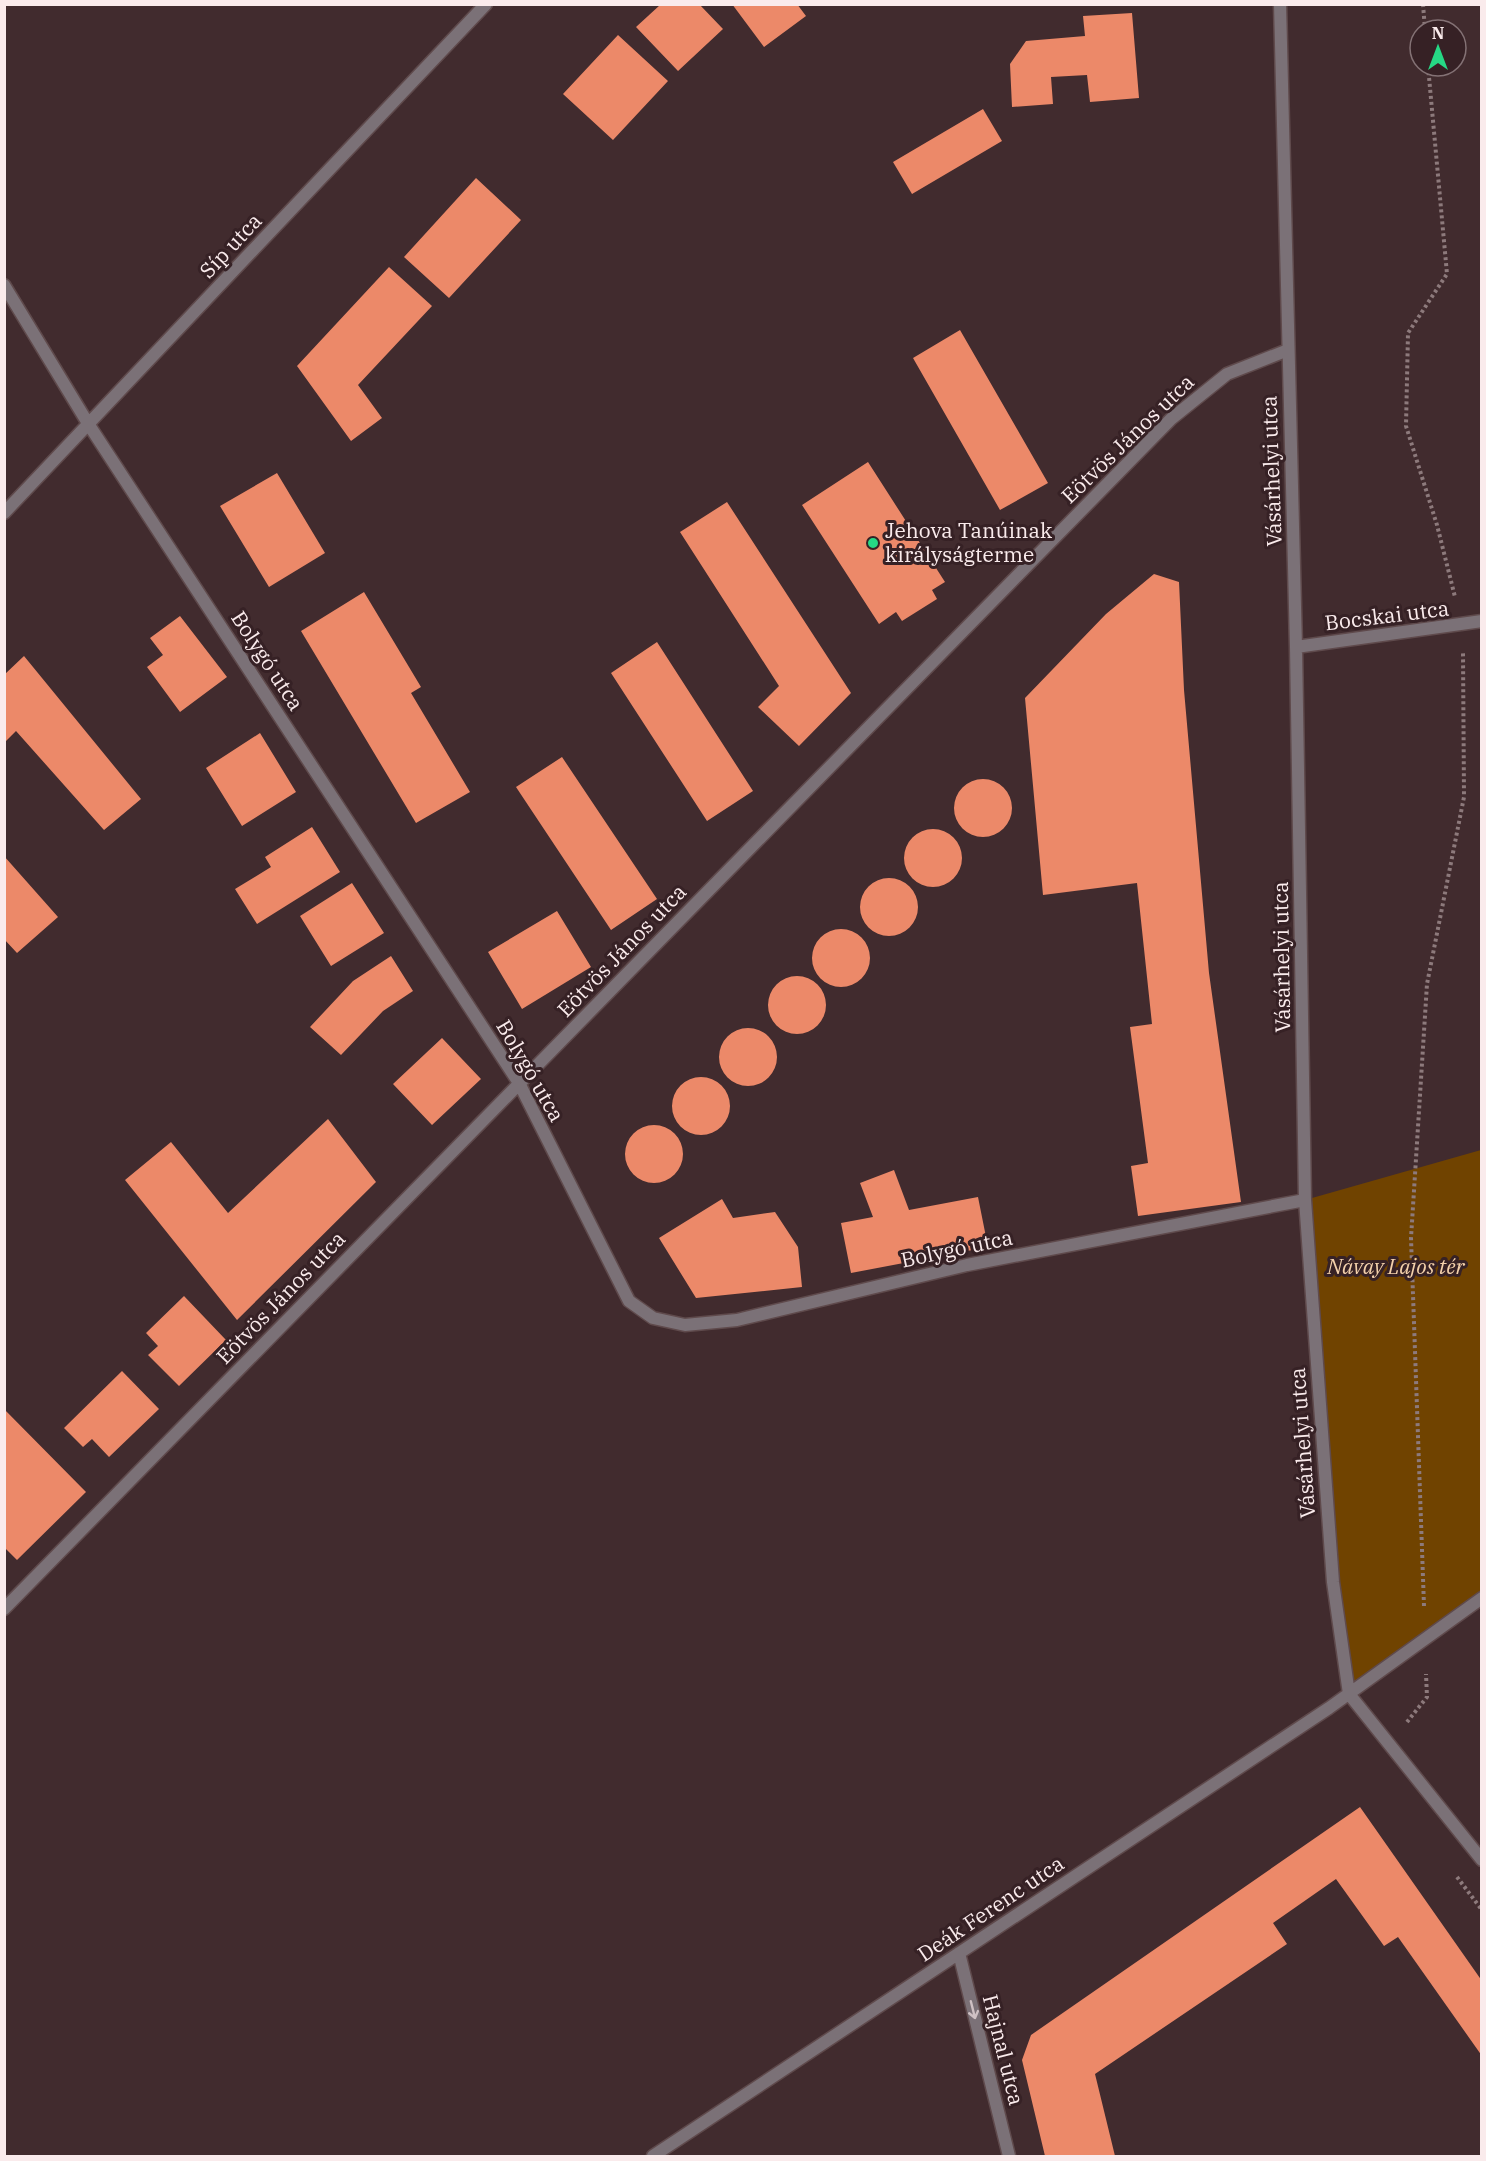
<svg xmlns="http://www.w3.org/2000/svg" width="1486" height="2161" font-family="'IBM Plex Serif',serif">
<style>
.green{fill:#704300}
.building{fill:#ec8969}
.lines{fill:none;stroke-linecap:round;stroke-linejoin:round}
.street-casing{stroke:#5f4a4c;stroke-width:15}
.path{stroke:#8d7a7c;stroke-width:4;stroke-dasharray:3 3;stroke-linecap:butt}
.street{stroke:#7b7177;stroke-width:12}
.oneway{stroke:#cec0c3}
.poi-dot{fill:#26d885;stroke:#362125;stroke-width:2}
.labels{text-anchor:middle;stroke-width:6;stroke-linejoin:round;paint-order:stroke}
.street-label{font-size:21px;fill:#faebec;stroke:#362125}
.poi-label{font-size:21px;fill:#faebec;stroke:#362125;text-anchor:start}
.park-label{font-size:21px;font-style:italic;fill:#f4d1ab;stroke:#362125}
</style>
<rect width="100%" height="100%" fill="#412b2e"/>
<path class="green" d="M 1481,1150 L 1481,1598 L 1349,1694 L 1333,1582 L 1305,1200 Z"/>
<path class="building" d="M 732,4 L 797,4 L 806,16 L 764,47 Z
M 660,5 L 700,5 L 723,29 L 678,71 L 636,27 Z
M 1132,13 L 1139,98 L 1090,102 L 1087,75 L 1051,77 L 1053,104 L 1012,107 L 1010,64 L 1026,41 L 1085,36 L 1083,16 Z
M 618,35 L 668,81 L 613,140 L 563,94 Z
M 983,109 L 1002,141 L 912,194 L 893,162 Z
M 476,178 L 521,220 L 449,298 L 404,257 Z
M 389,267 L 432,306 L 358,385 L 382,418 L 351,441 L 297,366 Z
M 960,330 L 1048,483 L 1000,510 L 913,358 Z
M 868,462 L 945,582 L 932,590 L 937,599 L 902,621 L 896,612 L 879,624 L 802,505 Z
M 277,473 L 325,553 L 269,587 L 220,506 Z
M 727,502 L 851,693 L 799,746 L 758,707 L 779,686 L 680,532 Z
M 1154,574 L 1179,582 L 1184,690 L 1209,973 L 1241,1202 L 1138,1216 L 1131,1166 L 1148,1163 L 1130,1027 L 1152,1024 L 1137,883 L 1043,895 L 1025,698 L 1106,614 Z
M 364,592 L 421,687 L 411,693 L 470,792 L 416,823 L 301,631 Z
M 180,616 L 227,677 L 180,712 L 147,667 L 163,655 L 150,638 Z
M 657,642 L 753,791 L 707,821 L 611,673 Z
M 24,656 L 141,799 L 104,830 L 16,731 L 4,743 L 4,675 Z
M 260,733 L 296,792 L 242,826 L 206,768 Z
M 562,757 L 657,899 L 611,930 L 516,787 Z
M954 808a29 29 0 1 1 58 0a29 29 0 1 1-58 0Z
M 312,827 L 340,872 L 257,924 L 235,889 L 271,867 L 265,857 Z
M904 858a29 29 0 1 1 58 0a29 29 0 1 1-58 0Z
M 4,856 L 58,917 L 17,953 L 4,939 Z
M860 907a29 29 0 1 1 58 0a29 29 0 1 1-58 0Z
M 352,883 L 384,933 L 331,966 L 300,916 Z
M 557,911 L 591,967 L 522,1009 L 488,952 Z
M812 958a29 29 0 1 1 58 0a29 29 0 1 1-58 0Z
M 391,956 L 413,991 L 383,1011 L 341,1055 L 310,1027 L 353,981 Z
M768 1005a29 29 0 1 1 58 0a29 29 0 1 1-58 0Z
M719 1057a29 29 0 1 1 58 0a29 29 0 1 1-58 0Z
M 442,1038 L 481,1079 L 432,1125 L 393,1084 Z
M672 1106a29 29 0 1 1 58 0a29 29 0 1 1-58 0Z
M 328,1119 L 376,1182 L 237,1320 L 125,1180 L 171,1142 L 228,1213 Z
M625 1154a29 29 0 1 1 58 0a29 29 0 1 1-58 0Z
M 894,1170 L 909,1210 L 978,1197 L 988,1247 L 851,1273 L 841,1223 L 873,1217 L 860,1183 Z
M 722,1199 L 733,1218 L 775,1212 L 798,1247 L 802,1287 L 696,1298 L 659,1238 Z
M 184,1296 L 226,1340 L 179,1386 L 148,1355 L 158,1346 L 146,1333 Z
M 122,1371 L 159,1409 L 109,1457 L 92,1439 L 83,1447 L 64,1428 Z
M 4,1409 L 86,1492 L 17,1560 L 4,1547 Z
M 1360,1807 L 1482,1981 L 1482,2056 L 1398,1937 L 1384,1946 L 1336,1879 L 1273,1923 L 1287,1944 L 1095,2074 L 1115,2156 L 1045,2156 L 1022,2060 L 1031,2035 Z"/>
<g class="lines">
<defs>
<path id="street" d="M 1280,4 L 1296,647 L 1305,1200 L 1333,1582 L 1349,1694 L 1482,1860
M 4,285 L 89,425 L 519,1083 L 629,1301 L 653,1318 L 685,1325 L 737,1320 L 967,1265 L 1305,1200
M 4,513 L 486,4
M 1296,647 L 1482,621
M 4,1609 L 1171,419 L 1227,374 L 1288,350
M 959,1953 L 1009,2156
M 653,2156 L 1329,1708 L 1482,1598"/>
</defs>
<use href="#street" class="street-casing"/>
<path class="path" d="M 1423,4 L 1425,30
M 1428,66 L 1447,274 L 1408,333 L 1406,426 L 1437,525 L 1455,597
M 1424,1606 L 1411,1238 L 1427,984 L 1464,797 L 1463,652
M 1407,1722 L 1427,1697 L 1426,1674
M 1457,1877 L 1482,1910"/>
<use href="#street" class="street"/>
</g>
<defs><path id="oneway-shaft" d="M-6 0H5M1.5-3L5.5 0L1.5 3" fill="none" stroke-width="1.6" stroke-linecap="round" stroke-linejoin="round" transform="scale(1.5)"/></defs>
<use class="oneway" href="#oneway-shaft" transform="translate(973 2010) rotate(76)"/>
<circle class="poi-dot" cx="873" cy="543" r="6"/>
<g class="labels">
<g class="street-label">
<text transform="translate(231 246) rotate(-47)" y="7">Síp utca</text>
<text transform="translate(1128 439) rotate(-44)" y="7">Eötvös János utca</text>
<text transform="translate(1272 471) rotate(-92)" y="7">Vásárhelyi utca</text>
<text transform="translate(1387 616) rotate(-7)" y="7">Bocskai utca</text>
<text transform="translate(267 661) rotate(57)" y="7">Bolygó utca</text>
<text transform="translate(622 951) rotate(-46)" y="7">Eötvös János utca</text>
<text transform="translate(1282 957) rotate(-91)" y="7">Vásárhelyi utca</text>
<text transform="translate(530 1071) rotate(60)" y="7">Bolygó utca</text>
<text transform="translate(957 1249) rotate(-12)" y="7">Bolygó utca</text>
<text transform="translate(281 1298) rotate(-46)" y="7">Eötvös János utca</text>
<text transform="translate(1303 1443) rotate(-94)" y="7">Vásárhelyi utca</text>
<text transform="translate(991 1909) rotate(-34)" y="7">Deák Ferenc utca</text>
<text transform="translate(1003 2050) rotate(76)" y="7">Hajnal utca</text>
</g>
<g class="poi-label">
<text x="885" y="538">Jehova Tanúinak<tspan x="885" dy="24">királyságterme</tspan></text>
</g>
<g class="park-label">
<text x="1396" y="1274">Návay Lajos tér</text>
</g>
</g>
<rect width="1486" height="2161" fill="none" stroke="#faebec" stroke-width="12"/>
<g transform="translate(1438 48)"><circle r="28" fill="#362125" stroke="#847275" stroke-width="1.5"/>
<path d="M0-4.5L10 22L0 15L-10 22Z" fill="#26d885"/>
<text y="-9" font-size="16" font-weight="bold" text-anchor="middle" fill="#faebec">N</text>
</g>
</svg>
